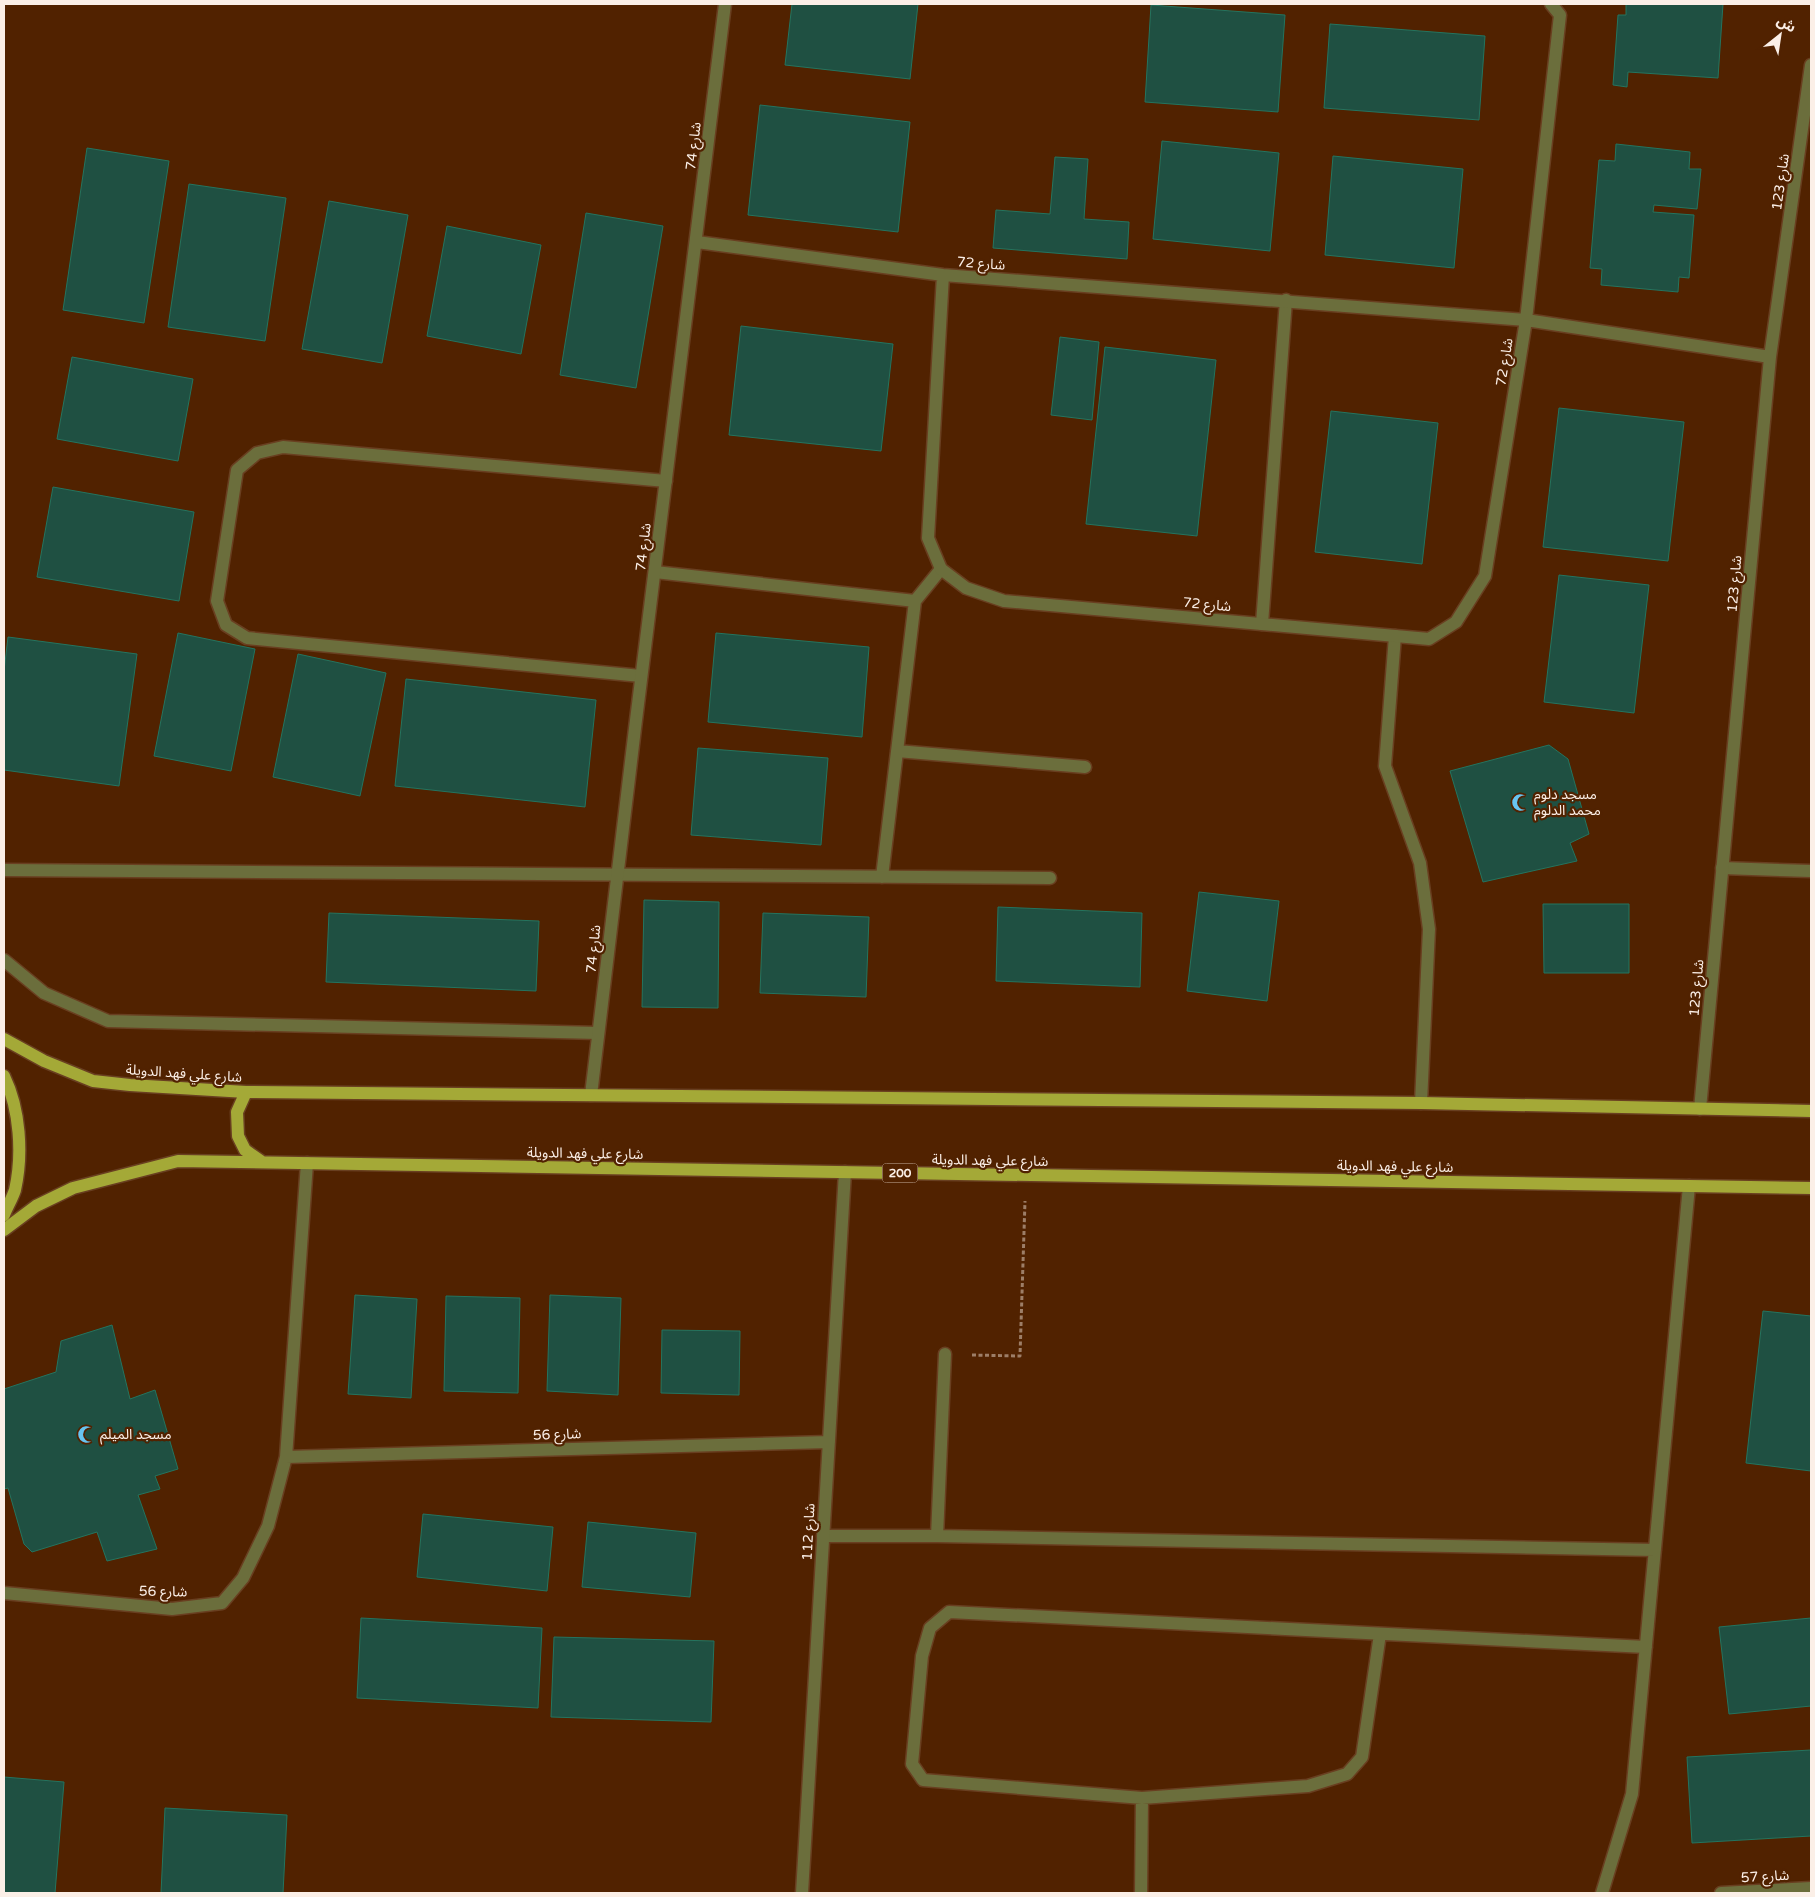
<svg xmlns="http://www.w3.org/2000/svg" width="1815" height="1897" font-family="'Varela Round','Noto Sans Arabic',sans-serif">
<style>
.building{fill:#1f5042;stroke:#24745f}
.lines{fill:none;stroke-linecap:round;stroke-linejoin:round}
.lane-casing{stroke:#693f20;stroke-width:15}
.street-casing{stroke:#693f20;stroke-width:15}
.primary-casing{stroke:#693f20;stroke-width:15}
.path{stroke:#9d7e67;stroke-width:3;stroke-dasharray:4 2.5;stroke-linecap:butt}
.lane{stroke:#6b6e3c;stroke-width:12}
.street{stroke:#6b6e3c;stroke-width:12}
.primary{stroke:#a4a937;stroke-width:12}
.labels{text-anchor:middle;stroke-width:4.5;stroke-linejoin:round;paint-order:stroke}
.shield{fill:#512200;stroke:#c8b2a2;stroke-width:1}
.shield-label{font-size:12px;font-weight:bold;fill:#fbefe7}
.street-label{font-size:14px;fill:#fbefe7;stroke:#512200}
.poi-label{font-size:14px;fill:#fbefe7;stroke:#512200;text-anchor:start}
</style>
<rect width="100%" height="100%" fill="#512200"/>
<path class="building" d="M 792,4 L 918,4 L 910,79 L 785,65 Z
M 1626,4 L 1723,4 L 1718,78 L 1628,72 L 1627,87 L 1613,85 L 1618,15 L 1626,15 Z
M 1151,5 L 1285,15 L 1278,112 L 1145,102 Z
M 1330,24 L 1485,36 L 1479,120 L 1324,108 Z
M 760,105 L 910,122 L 898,232 L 748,215 Z
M 1162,141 L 1279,153 L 1270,251 L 1153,239 Z
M 1616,144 L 1690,152 L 1689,169 L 1701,169 L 1697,209 L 1654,205 L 1653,212 L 1694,215 L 1689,278 L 1679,277 L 1678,292 L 1601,285 L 1602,269 L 1590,268 L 1599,160 L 1615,161 Z
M 87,148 L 169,161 L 144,323 L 63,310 Z
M 1333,156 L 1463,169 L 1454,268 L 1325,255 Z
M 1055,157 L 1088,159 L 1084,219 L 1129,222 L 1127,259 L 993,248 L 996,210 L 1050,214 Z
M 189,184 L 286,198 L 265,341 L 168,327 Z
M 329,201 L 408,215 L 382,363 L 302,349 Z
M 586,213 L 663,226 L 636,388 L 560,375 Z
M 447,226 L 541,245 L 521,354 L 427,336 Z
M 741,326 L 893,344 L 881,451 L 729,435 Z
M 1060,337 L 1099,342 L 1092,420 L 1051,415 Z
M 1105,347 L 1216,360 L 1197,536 L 1086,524 Z
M 72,357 L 193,379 L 178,461 L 57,439 Z
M 1559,408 L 1684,422 L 1668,561 L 1543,547 Z
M 1331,411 L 1438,423 L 1422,564 L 1315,552 Z
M 53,487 L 194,512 L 179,601 L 37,577 Z
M 1559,575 L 1649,585 L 1634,713 L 1544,702 Z
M 178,633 L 255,649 L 231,771 L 154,756 Z
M 716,633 L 869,647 L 862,737 L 708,722 Z
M 8,637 L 137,654 L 119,786 L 4,770 L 4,671 Z
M 298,654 L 386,673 L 360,796 L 273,777 Z
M 406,679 L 596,700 L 585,807 L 395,786 Z
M 1549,745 L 1568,759 L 1589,834 L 1570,843 L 1577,861 L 1483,882 L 1450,771 Z
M 698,748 L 828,758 L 821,845 L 691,835 Z
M 1199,892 L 1279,901 L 1267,1001 L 1187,991 Z
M 644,900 L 719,902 L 718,1008 L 642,1007 Z
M 1543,904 L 1629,904 L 1629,973 L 1544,973 Z
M 998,907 L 1142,913 L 1140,987 L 996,981 Z
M 329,913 L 539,921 L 536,991 L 326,982 Z
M 763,913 L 869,917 L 866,997 L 760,993 Z
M 355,1295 L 417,1299 L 411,1398 L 348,1394 Z
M 550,1295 L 621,1298 L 618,1395 L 547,1391 Z
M 446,1296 L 520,1298 L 518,1393 L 444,1391 Z
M 1763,1311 L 1811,1316 L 1811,1471 L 1746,1463 Z
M 112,1325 L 130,1399 L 155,1390 L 178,1469 L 155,1476 L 160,1489 L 138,1495 L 157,1549 L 107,1561 L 97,1532 L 32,1552 L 24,1544 L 8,1488 L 4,1489 L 4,1389 L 56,1372 L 61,1341 Z
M 662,1330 L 740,1331 L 739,1395 L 661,1393 Z
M 423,1514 L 553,1527 L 547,1591 L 417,1577 Z
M 588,1522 L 696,1533 L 690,1597 L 582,1587 Z
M 361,1618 L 542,1628 L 538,1708 L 357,1698 Z
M 1811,1618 L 1811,1706 L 1729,1714 L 1719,1627 Z
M 554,1637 L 714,1641 L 711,1722 L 551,1717 Z
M 1811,1750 L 1811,1836 L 1692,1843 L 1687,1757 Z
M 4,1777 L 64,1782 L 55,1893 L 4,1893 Z
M 165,1808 L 287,1815 L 283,1893 L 161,1893 Z"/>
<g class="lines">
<defs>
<path id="lane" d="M 655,572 L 915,601
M 1262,624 L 1286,300
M 1395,636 L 1385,766 L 1420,863 L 1429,929 L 1421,1103
M 641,676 L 247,638 L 226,625 L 217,601 L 237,470 L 257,453 L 283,447 L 666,481
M 897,751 L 1085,767
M 1722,868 L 1811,871
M 4,870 L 1050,878
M 882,877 L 915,601 L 941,569
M 4,960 L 44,993 L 108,1021 L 598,1033
M 823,1536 L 937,1536 L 1655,1550
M 937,1536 L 945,1354
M 1142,1798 L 1308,1786 L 1347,1774 L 1362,1757 L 1380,1634
M 1141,1893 L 1142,1798 L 923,1780 L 912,1764 L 922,1656 L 930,1628 L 949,1612 L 1646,1647
M 1602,1893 L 1632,1794 L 1689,1186"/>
<path id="street" d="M 697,242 L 943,275 L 1526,320 L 1770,357
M 943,275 L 928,538 L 941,569 L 966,588 L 1004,601 L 1429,639 L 1456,622 L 1485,576 L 1526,320 L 1560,15 L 1551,4
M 591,1095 C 633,731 681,368 725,4
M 1700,1109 L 1770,357 L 1811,65
M 286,1457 L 829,1442
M 4,1593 L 172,1609 L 222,1603 L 243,1578 L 268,1526 L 286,1457 L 307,1163
M 802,1893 L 845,1172
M 1721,1893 L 1811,1888"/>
<path id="primary" d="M 4,1039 L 44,1061 L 93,1081 L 130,1085 L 246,1092 L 1421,1103 L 1811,1111
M 4,1076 C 20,1109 23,1154 15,1190 C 12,1199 7,1207 4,1215
M 246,1092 L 237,1112 L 238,1136 L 245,1150 L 262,1162
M 4,1230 L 36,1206 L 73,1188 L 178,1161 L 1811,1188"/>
</defs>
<use href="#lane" class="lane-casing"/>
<use href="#street" class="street-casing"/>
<use href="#primary" class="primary-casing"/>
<path class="path" d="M 972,1355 L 1020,1356 L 1025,1201"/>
<use href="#lane" class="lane"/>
<use href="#street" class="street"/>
<use href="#primary" class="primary"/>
</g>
<defs>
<symbol id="mosque-bare" viewBox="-9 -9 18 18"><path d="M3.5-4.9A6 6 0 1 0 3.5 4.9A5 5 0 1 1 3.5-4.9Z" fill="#68c4f0" stroke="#512200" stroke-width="2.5" paint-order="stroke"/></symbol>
</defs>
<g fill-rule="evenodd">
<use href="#mosque-bare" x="1508" y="790" width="25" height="25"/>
<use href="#mosque-bare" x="74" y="1422" width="25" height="25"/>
</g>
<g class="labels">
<rect class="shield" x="882.5" y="1163.5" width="35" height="19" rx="4"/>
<g class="shield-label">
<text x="900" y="1177">200</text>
</g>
<g class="street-label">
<text transform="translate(693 146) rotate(-83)" y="5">شارع 74</text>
<text transform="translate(1780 182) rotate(-82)" y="5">شارع 123</text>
<text transform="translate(981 263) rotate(4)" y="5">شارع 72</text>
<text transform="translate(1504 362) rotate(-81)" y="5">شارع 72</text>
<text transform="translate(643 547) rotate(-83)" y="5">شارع 74</text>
<text transform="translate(1734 584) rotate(-85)" y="5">شارع 123</text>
<text transform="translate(1207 604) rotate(5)" y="5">شارع 72</text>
<text transform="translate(593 949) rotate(-84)" y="5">شارع 74</text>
<text transform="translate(1696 988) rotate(-85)" y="5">شارع 123</text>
<text transform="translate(184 1073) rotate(4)" y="5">شارع علي فهد الدويلة</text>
<text transform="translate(585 1153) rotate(1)" y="5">شارع علي فهد الدويلة</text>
<text transform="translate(990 1160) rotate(1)" y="5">شارع علي فهد الدويلة</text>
<text transform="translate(1395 1166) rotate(1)" y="5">شارع علي فهد الدويلة</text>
<text transform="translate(557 1434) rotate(-2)" y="5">شارع 56</text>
<text transform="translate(808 1532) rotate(-87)" y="5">شارع 112</text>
<text transform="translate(163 1591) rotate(1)" y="5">شارع 56</text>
<text transform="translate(1765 1876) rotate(-3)" y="5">شارع 57</text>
</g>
<g class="poi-label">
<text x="1534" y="799">مسجد دلوم<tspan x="1534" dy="16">محمد الدلوم</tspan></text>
<text x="100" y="1439">مسجد الميلم</text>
</g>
</g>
<rect width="1815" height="1897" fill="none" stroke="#fbefe7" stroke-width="10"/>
<g transform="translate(1780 35) rotate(30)" stroke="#512200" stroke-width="4" paint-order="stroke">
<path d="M0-4L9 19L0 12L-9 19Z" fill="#fbefe7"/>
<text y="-8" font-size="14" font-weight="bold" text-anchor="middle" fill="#fbefe7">ش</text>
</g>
</svg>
